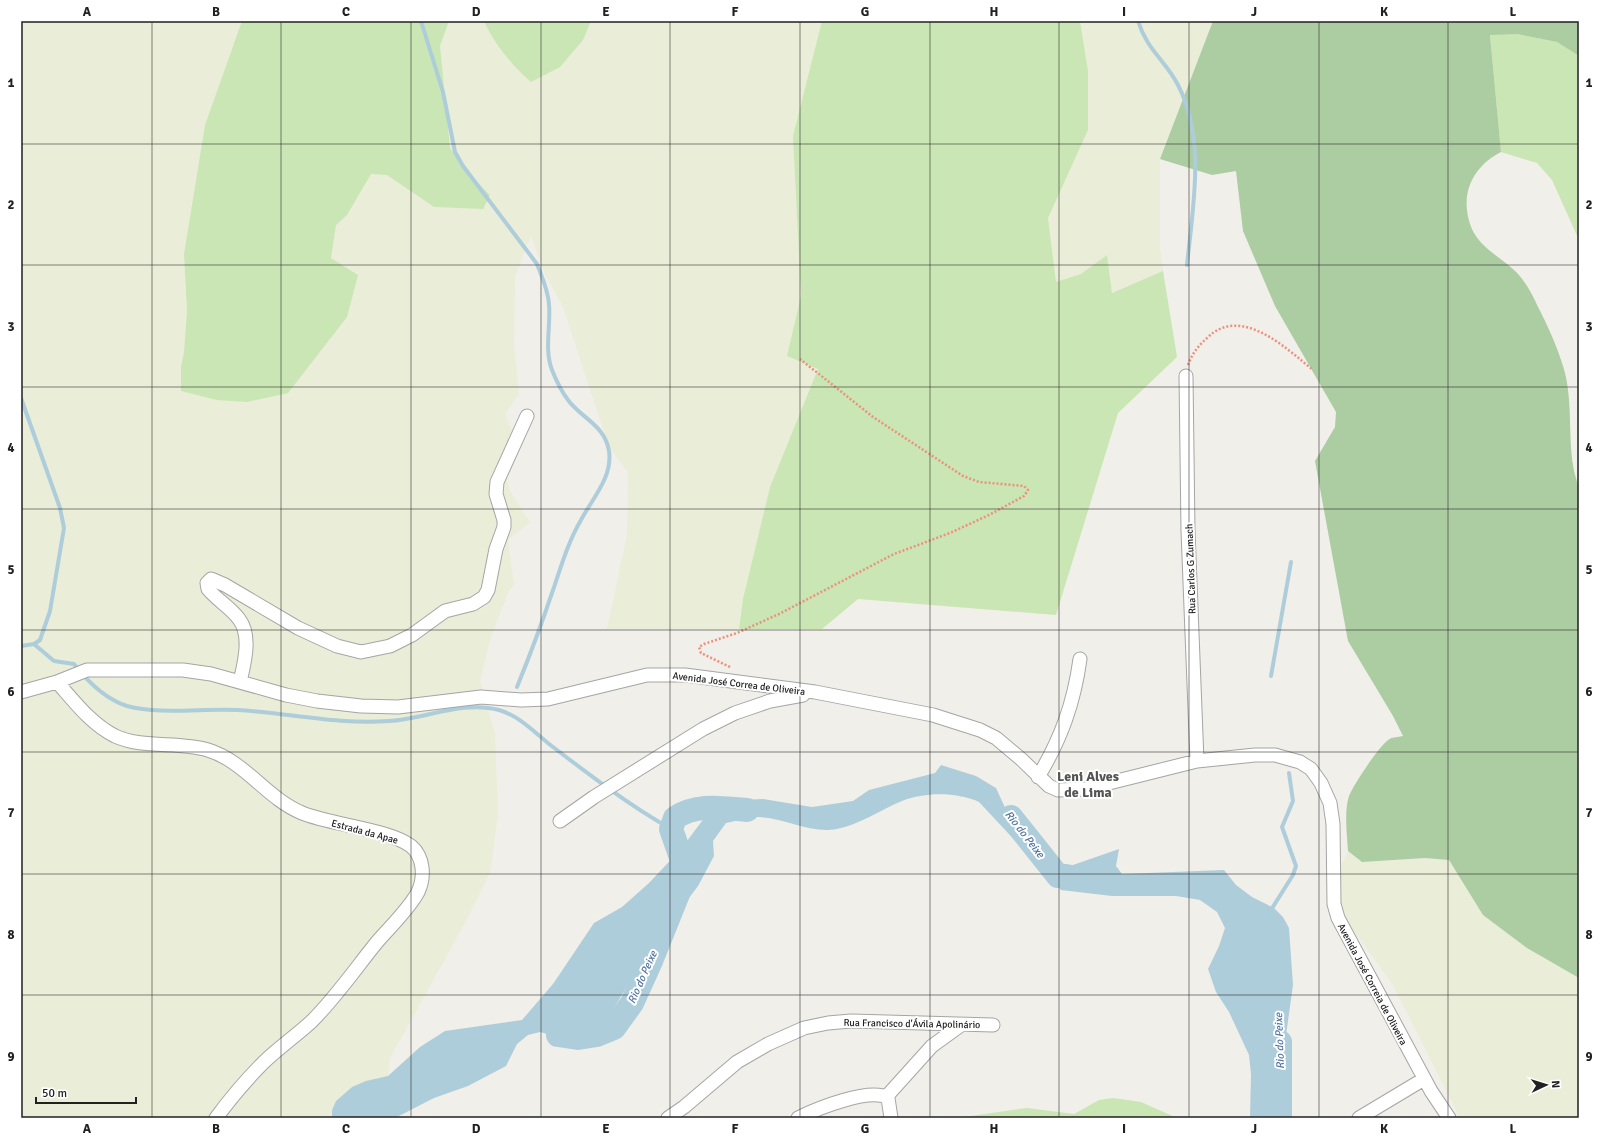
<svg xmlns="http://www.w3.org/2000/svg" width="1600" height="1139" font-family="Signika,sans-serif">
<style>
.farmland{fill:#eaedd7}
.grass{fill:#c9e6b4}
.forest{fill:#accca2}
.water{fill:#aecdda}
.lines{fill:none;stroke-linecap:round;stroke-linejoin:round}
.stream{stroke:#aecdda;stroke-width:4}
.river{stroke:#aecdda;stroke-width:24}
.minor-casing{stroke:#a5a5a5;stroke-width:15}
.path{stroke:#ee907d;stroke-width:2.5;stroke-dasharray:2 2;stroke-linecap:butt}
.minor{stroke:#fff;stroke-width:13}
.grid{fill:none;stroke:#212121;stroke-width:1;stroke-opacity:0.55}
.labels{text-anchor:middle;stroke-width:4;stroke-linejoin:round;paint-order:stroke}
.street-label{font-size:10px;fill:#212121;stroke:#fff}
.water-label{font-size:11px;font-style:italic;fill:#5275a2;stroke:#fff}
.district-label{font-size:14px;font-weight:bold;fill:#545454;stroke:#fff}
.neatline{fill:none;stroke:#212121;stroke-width:1.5}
.grid-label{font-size:13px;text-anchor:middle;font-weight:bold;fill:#212121}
</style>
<rect width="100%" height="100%" fill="#f1efe9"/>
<path class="farmland" d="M 21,21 L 242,21 L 205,125 L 184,254 L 187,311 L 184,352 L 181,367 L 181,391 L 358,275 L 331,258 L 336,225 L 347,215 L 371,174 L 387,175 L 434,207 L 483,209 L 490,195 L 477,182 L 450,148 L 440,46 L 449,21 L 484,21 L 487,28 L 583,40 L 591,21 L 822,21 L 793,136 L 801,296 L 787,356 L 818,369 L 770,487 L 740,616 L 739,629 L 607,629 L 627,535 L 628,472 L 609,447 L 563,307 L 545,274 L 531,236 L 515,276 L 514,347 L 519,394 L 505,414 L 515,438 L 505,473 L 510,491 L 530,522 L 508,540 L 514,586 L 509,590 L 490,640 L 480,681 L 495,734 L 498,814 L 490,873 L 466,921 L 390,1058 L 388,1076 L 352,1087 L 336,1101 L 332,1110 L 332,1118 L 21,1118 Z
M 1080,21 L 1213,21 L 1160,159 L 1160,249 L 1163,271 L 1112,293 L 1107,255 L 1081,274 L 1056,282 L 1048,218 L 1088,130 L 1088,71 Z
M 1348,851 L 1362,862 L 1425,858 L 1449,860 L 1462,878 L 1527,948 L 1579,978 L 1579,1118 L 1460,1118 L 1393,985 L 1328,895 Z"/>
<path class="grass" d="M 242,21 L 449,21 L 440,46 L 450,148 L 477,182 L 490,195 L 483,209 L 434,207 L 387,175 L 371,174 L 347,215 L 336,225 L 331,258 L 358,275 L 347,317 L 288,393 L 247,402 L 217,400 L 181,391 L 181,367 L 184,352 L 187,311 L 184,254 L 205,125 Z
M 484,21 L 591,21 L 583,40 L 560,67 L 531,82 C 513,66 494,44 484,21 Z
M 822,21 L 1080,21 L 1088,71 L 1088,130 L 1048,218 L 1056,282 L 1081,274 L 1107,255 L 1112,293 L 1163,271 L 1177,357 L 1118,413 L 1056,615 L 858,599 L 822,629 L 739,629 L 743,599 L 770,487 L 818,369 L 787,356 L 801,296 L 793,136 Z
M 1490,34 L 1517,34 L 1557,42 L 1579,56 L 1579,240 L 1552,180 L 1537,163 L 1501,152 Z
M 1113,1098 L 1141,1102 L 1177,1118 L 957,1118 L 1027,1108 L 1074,1114 L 1099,1100 Z"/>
<path class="forest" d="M 1213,21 L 1579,21 L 1579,56 L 1557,42 L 1517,34 L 1490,35 L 1501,152 C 1479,163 1464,184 1467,210 C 1471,244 1492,250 1514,270 C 1523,278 1532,293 1537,305 C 1547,324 1557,346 1563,366 C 1573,397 1568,434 1573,465 C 1574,473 1577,481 1579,489 L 1579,978 L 1527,948 L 1483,915 L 1449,860 L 1425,858 L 1362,862 L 1348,851 C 1347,835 1344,811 1349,796 C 1354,784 1380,744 1391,738 C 1395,737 1400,737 1403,736 L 1393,716 L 1348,641 L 1315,461 L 1335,427 L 1336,412 L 1275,306 L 1243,231 L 1236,171 L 1212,175 L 1160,159 Z"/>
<path class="water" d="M 941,765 L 976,776 L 996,788 L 1007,812 L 1025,825 L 1032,846 L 1039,855 L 1054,863 L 1073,865 L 1119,849 L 1116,866 L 1122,874 L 1224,870 L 1236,885 L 1252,897 L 1274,908 L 1283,917 L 1289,928 L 1293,985 L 1280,1078 L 1284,1118 L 1250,1118 L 1251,1074 L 1249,1055 L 1229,1012 L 1216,992 L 1208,969 L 1219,946 L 1225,928 L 1217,912 L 1200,900 L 1176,896 L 1112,896 L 1061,890 L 979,802 C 956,792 926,792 902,801 C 880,810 861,824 837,829 C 811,834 785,818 759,817 C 748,817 736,821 726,823 L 713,841 L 714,856 L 698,886 L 645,956 L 605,1023 L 586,1039 L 572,1041 L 540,1032 L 528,1035 L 517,1044 L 506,1066 L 468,1086 L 434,1098 L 395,1118 L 332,1118 L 332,1110 L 336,1101 L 352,1087 L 366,1081 L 388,1076 L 420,1047 L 445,1031 L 522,1020 L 553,984 L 594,923 L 622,907 L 649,883 L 681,849 L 702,821 L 721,801 L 763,799 L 812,807 L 853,801 L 869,790 L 935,773 Z"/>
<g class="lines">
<path class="stream" d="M 421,21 L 443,92 L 455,152 L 463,166 L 537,264 C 542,277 548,290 549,304 C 551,326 544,349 552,370 C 556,380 562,392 568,400 C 581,418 605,425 609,451 C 613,477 592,499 581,520 C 568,542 561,567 553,590 C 542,623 530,655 517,687
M 1138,21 C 1147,50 1165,60 1178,85 C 1206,139 1193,206 1187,265
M 21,398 L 60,508 L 64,528 L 50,611 L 40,640 L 34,644 L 21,646
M 34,644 L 54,661 L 74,664 C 88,682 105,699 127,706 C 159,715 204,708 238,710 C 288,713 339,725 389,721 C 425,719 463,700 499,710 C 520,716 536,734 553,747 C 591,776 629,805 671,829
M 1271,676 L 1291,562
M 1271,910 L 1293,875 L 1296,866 L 1282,827 L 1293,801 L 1289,773"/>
<path class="river" d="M 1011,817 L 1058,876 L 1065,876
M 558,1035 L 578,1038 L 597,1035 L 614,1028 L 632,1003 L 651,961 L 684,879 L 684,866 L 671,829 L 675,818 C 696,803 723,808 747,810
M 1280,1118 L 1280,1042"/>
<defs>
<path id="minor" d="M 1186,376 L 1188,531 L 1197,761
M 57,682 C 74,701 91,724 115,736 C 143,749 178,741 208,750 C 246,762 266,798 302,813 C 332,825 388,829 411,846 C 424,857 425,877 418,892 C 409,909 390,927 377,942 C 356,968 336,997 312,1021 C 296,1036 278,1048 263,1063 C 246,1080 230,1099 216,1118
M 240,682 C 244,664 252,636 239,619 C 230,607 217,600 208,589 L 207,583 L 211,579 L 225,585 L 298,628 L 337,646 L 361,652 L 390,646 L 412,635 L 445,611 L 473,604 L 484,597 L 488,590 L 496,549 L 504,527 L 504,520 L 496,494 L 497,482 L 527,416
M 21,692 L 57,682 L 87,670 L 183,670 L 211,674 L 286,695 L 317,701 L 361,706 L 398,707 L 481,697 L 521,700 L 548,699 L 647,675 L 685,675 L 815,692 L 933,715 L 980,730 L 996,738 L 1021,759 L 1049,786 L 1058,790 L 1085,789 L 1197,761 L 1255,755 L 1275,755 L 1300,762 L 1311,769 L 1321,783 L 1330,803 L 1333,824 L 1334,904 L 1338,918 L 1431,1091 L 1449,1118
M 1038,777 C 1061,739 1074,703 1080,659
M 560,821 L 594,797 L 703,729 L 735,713 L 770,701 L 803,695
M 887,1096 L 932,1046 L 961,1025
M 668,1118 L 684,1107 L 737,1062 L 768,1044 L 804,1028 L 828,1023 L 851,1021 L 993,1025
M 798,1118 C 816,1109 870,1087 888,1098 L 891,1118
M 1359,1118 L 1424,1079"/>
</defs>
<use href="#minor" class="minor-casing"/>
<path class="path" d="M 1188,365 C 1192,354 1198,346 1207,338 C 1241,304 1287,349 1313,370
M 730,667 L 701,653 L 699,647 L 704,644 L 737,633 L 779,614 L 894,554 L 950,533 L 989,515 L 1024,496 L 1028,490 L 1024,486 L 979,482 L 963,476 L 873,417 L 800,359"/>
<use href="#minor" class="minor"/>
</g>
<path class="grid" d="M 152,21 L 152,1118M 281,21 L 281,1118M 411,21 L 411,1118M 541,21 L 541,1118M 670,21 L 670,1118M 800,21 L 800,1118M 930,21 L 930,1118M 1059,21 L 1059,1118M 1189,21 L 1189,1118M 1319,21 L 1319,1118M 1448,21 L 1448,1118M 21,144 L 1579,144M 21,265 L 1579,265M 21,387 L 1579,387M 21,509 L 1579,509M 21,630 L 1579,630M 21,752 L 1579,752M 21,874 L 1579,874M 21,995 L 1579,995"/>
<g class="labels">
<g class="street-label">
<text transform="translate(1190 569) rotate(-92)" y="4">Rua Carlos G Zumach</text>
<text transform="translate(739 683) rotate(7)" y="4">Avenida José Correa de Oliveira</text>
<text transform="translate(365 831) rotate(15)" y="4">Estrada da Apae</text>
<text transform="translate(1373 984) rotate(62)" y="4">Avenida José Correia de Oliveira</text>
<text transform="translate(912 1023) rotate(1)" y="4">Rua Francisco d'Ávila Apolinário</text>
</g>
<g class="water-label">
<text transform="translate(1025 834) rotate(52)" y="4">Rio do Peixe</text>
<text transform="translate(642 977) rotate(-66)" y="4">Rio do Peixe</text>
<text transform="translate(1279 1041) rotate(-92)" y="4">Rio do Peixe</text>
</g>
<g class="district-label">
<text x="1088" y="781">Leni Alves<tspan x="1088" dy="16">de Lima</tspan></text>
</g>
</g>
<rect width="1600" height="1139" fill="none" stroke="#ffffff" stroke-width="44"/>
<g transform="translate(1546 1085) rotate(86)" stroke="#ffffff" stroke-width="3" paint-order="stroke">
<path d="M0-3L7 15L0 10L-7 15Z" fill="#212121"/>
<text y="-6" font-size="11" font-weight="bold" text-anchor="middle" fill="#212121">N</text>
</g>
<path d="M36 1097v6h100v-6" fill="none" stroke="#212121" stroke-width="2"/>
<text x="42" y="1097" font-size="12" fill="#212121" stroke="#ffffff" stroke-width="3" paint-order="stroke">50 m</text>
<rect x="22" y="22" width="1556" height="1095" class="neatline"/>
<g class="grid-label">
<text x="87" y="16">A</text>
<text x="216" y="16">B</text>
<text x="346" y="16">C</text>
<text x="476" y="16">D</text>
<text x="606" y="16">E</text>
<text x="735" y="16">F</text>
<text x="865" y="16">G</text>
<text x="994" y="16">H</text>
<text x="1124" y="16">I</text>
<text x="1254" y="16">J</text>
<text x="1384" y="16">K</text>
<text x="1513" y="16">L</text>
<text x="11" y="87">1</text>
<text x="1589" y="87">1</text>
<text x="11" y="209">2</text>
<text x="1589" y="209">2</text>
<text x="11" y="331">3</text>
<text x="1589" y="331">3</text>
<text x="11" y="452">4</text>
<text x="1589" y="452">4</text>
<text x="11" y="574">5</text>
<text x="1589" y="574">5</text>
<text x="11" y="696">6</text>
<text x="1589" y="696">6</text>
<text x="11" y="817">7</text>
<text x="1589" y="817">7</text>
<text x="11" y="939">8</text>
<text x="1589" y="939">8</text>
<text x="11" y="1061">9</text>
<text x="1589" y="1061">9</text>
<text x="87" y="1133">A</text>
<text x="216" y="1133">B</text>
<text x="346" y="1133">C</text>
<text x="476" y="1133">D</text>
<text x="606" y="1133">E</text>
<text x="735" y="1133">F</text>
<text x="865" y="1133">G</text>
<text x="994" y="1133">H</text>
<text x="1124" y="1133">I</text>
<text x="1254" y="1133">J</text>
<text x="1384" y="1133">K</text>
<text x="1513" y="1133">L</text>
</g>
</svg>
